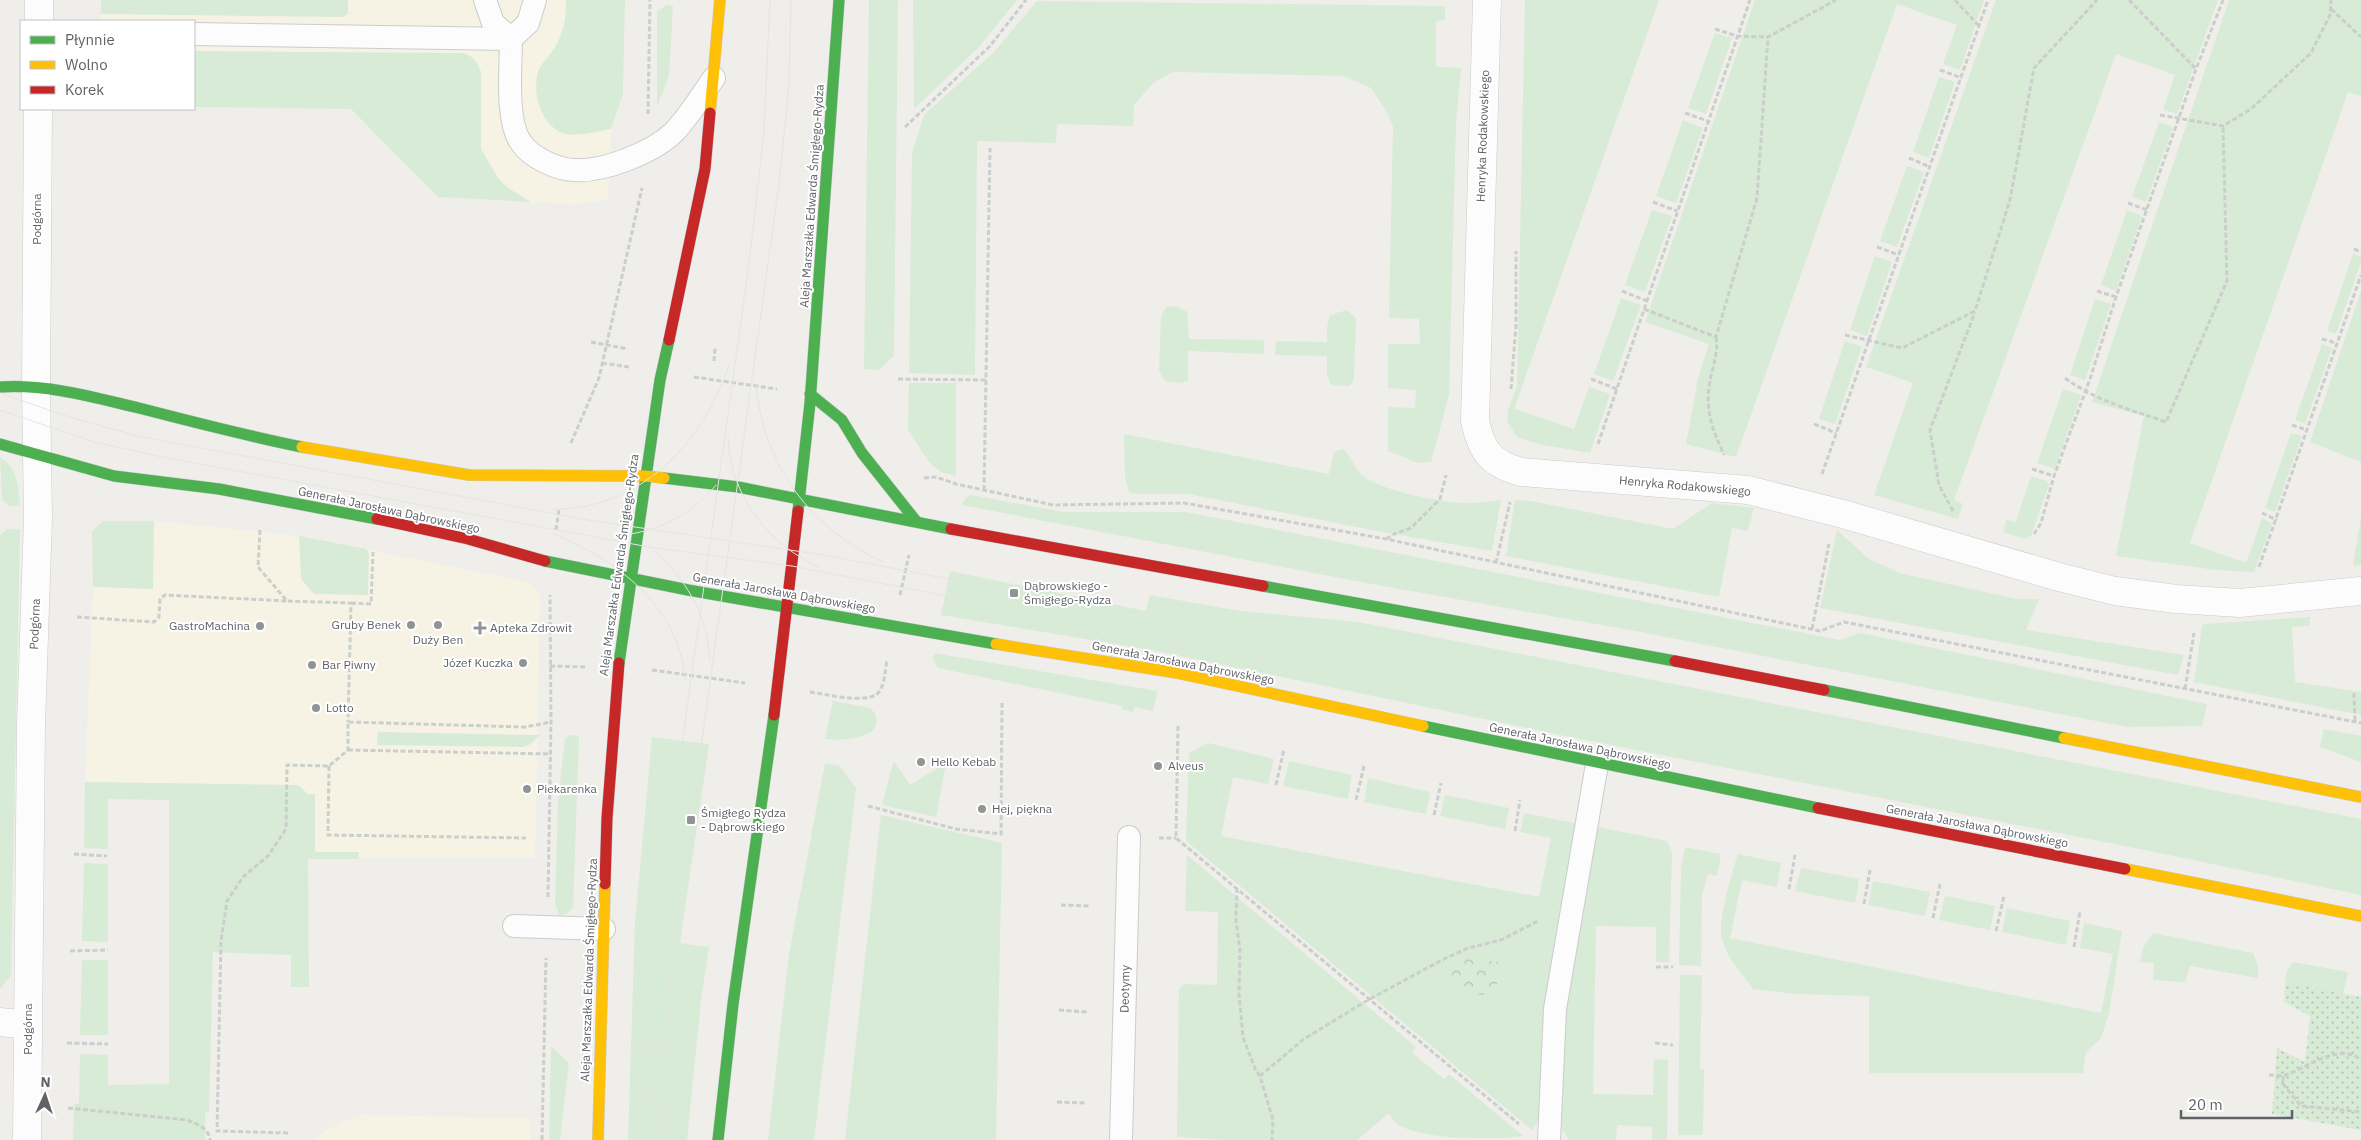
<svg xmlns="http://www.w3.org/2000/svg" width="2361" height="1140" font-family="'IBM Plex Sans',sans-serif">
<style>
.commercial{fill:#f7f3e4}
.grass{fill:#d8ebd6}
.forest{fill:url(#forest-crowns)}
.garden{fill:url(#garden-dots)}
.lines{fill:none;stroke-linecap:round;stroke-linejoin:round}
.lane-casing{stroke:#cbcccc;stroke-width:24}
.street-casing{stroke:#cbcccc;stroke-width:29}
.fast-casing{stroke:#cacacb;stroke-width:12}
.slow-casing{stroke:#cacacb;stroke-width:12}
.jam-casing{stroke:#cacacb;stroke-width:12}
.path{stroke:#cacfcc;stroke-width:3;stroke-dasharray:5 2.5;stroke-linecap:butt}
.lane{stroke:#fdfcfc;stroke-width:22}
.street{stroke:#fdfcfc;stroke-width:28}
.fast{stroke:#4caf50;stroke-width:11}
.slow{stroke:#ffc107;stroke-width:11}
.jam{stroke:#c62828;stroke-width:11}
.tram{stroke:#e4e4e4;stroke-width:1}
.poi-dot{fill:#919496;stroke:#fff;stroke-width:2}
.labels{text-anchor:middle;stroke-width:4;stroke-linejoin:round;paint-order:stroke}
.street-label{font-size:12px;fill:#5f6368;stroke:#fff}
.poi-label{font-size:12px;fill:#5f6368;stroke:#fff;text-anchor:start}
</style>
<defs>
<pattern id="forest-crowns" width="20" height="18" patternUnits="userSpaceOnUse" patternTransform="scale(1.25)"><rect width="20" height="18" fill="#d8ebd6"/><path d="M2 6a3 3 0 1 1 6 0M12 15a3 3 0 1 1 6 0" fill="none" stroke="#b2c2b1"/></pattern>
<pattern id="garden-dots" width="8" height="8" patternUnits="userSpaceOnUse" patternTransform="scale(1.25)"><rect width="8" height="8" fill="#d8ebd6"/><path d="M2 2h.1M6 6h.1" fill="none" stroke="#b2c2b1" stroke-width="1.8" stroke-linecap="round"/></pattern>
</defs>
<rect width="100%" height="100%" fill="#efeeea"/>
<path class="commercial" d="M 101,0 L 625,0 L 623,94 L 611,130 L 608,200 L 573,204 L 438,197 L 351,109 L 194,107 L 194,21 L 101,21 Z
M 103,521 L 154,521 L 299,536 L 528,582 L 540,595 L 535,858 L 308,858 L 298,785 L 85,782 L 93,587 L 92,531 Z
M 360,1115 L 530,1118 L 530,1140 L 316,1140 L 324,1131 Z"/>
<path class="grass" d="M 101,0 L 348,0 L 348,14 L 343,17 L 101,14 Z
M 566,0 L 625,0 L 623,94 L 611,129 C 597,131 575,138 562,133 C 540,124 531,89 539,69 C 543,62 550,55 555,47 C 564,32 566,18 566,0 Z
M 869,0 L 898,0 L 894,356 L 879,370 L 864,369 Z
M 913,0 L 1017,0 L 980,46 L 914,109 Z
M 1525,0 L 1659,0 L 1514,409 L 1574,429 L 1589,387 L 1610,394 L 1590,453 L 1538,444 L 1517,437 L 1507,421 L 1508,410 L 1517,386 Z
M 1755,0 L 1984,0 L 1960,70 L 1943,64 L 1957,25 L 1897,4 L 1736,457 L 1686,444 L 1698,378 L 1709,344 L 1645,322 Z
M 1996,0 L 2218,0 L 2177,114 L 2163,109 L 2175,75 L 2116,54 L 1954,500 L 1963,504 L 1958,519 L 1874,495 L 1913,383 L 1866,367 Z
M 2229,0 L 2361,0 L 2361,96 L 2348,92 L 2190,543 L 2246,563 L 2262,518 L 2272,524 L 2254,572 L 2216,570 L 2116,556 L 2144,416 L 2092,402 Z
M 1037,1 L 1445,6 L 1445,20 L 1436,21 L 1436,67 L 1461,68 L 1456,123 L 1449,395 L 1431,462 L 1418,463 L 1388,451 L 1388,407 L 1415,408 L 1416,390 L 1388,388 L 1388,344 L 1420,344 L 1419,319 L 1389,318 L 1393,126 L 1387,112 L 1371,88 L 1343,76 L 1173,72 L 1153,83 L 1134,105 L 1133,126 L 1057,124 L 1056,143 L 977,141 L 975,375 L 909,373 L 912,153 L 924,115 L 993,53 Z
M 667,5 L 673,6 L 669,76 L 657,106 L 657,11 Z
M 1715,33 L 1732,38 L 1706,114 L 1688,108 Z
M 194,51 L 463,53 C 473,56 478,62 481,72 L 481,149 L 498,178 L 508,188 L 531,202 L 438,197 L 351,109 L 194,107 Z
M 1939,77 L 1955,82 L 1929,158 L 1913,152 Z
M 1683,120 L 1703,128 L 1676,203 L 1656,196 Z
M 2159,122 L 2173,127 L 2146,202 L 2132,197 Z
M 1907,166 L 1924,172 L 1897,247 L 1880,241 Z
M 1652,210 L 1672,216 L 1645,292 L 1625,285 Z
M 2127,210 L 2142,216 L 2116,291 L 2101,285 Z
M 2353,254 L 2361,257 L 2361,262 L 2336,334 L 2327,331 Z
M 1875,256 L 1892,262 L 1867,336 L 1850,330 Z
M 2361,291 L 2361,462 L 2310,442 Z
M 1621,298 L 1641,305 L 1613,381 L 1594,374 Z
M 2095,299 L 2111,304 L 2085,380 L 2070,375 Z
M 1176,306 L 1187,312 L 1189,339 L 1264,340 L 1264,354 L 1188,351 L 1188,381 L 1178,383 L 1165,381 L 1159,371 L 1161,317 L 1166,307 Z
M 1347,310 L 1356,318 L 1354,378 L 1350,386 L 1331,385 L 1327,374 L 1327,356 L 1275,355 L 1276,341 L 1327,342 L 1327,328 L 1330,315 Z
M 1845,341 L 1862,347 L 1835,424 L 1819,419 Z
M 2322,344 L 2332,348 L 2305,424 L 2295,420 Z
M 909,383 L 956,383 L 956,476 L 941,472 L 929,462 L 908,430 Z
M 2063,389 L 2081,395 L 2055,469 L 2037,463 Z
M 2291,433 L 2302,436 L 2275,512 L 2265,508 Z
M 1124,434 L 1329,474 L 1334,452 L 1343,449 C 1353,458 1355,472 1367,479 C 1390,492 1441,503 1467,503 C 1478,503 1490,501 1501,500 L 1492,551 L 1382,532 L 1188,494 L 1134,494 L 1129,492 L 1125,477 Z
M 0,457 C 18,469 19,487 20,506 L 9,506 L 2,499 Z
M 2031,476 L 2047,481 L 2049,485 L 2031,536 L 2025,539 L 2003,532 L 2006,520 L 2016,522 Z
M 971,495 L 1063,512 L 1186,512 L 1840,640 L 1860,633 L 2207,704 L 2202,726 L 2127,727 L 1630,630 L 1366,583 L 962,505 L 965,499 Z
M 1515,500 L 1531,501 L 1673,529 L 1712,503 L 1754,508 L 1748,531 L 1732,528 L 1719,597 L 1506,556 Z
M 2361,518 L 2361,565 L 2355,566 L 2353,563 Z
M 103,521 L 154,521 L 153,589 L 93,587 L 92,531 Z
M 7,529 L 20,529 L 11,975 L 0,989 L 0,535 Z
M 1837,530 L 1869,559 L 1899,573 L 2017,599 L 2039,599 L 2026,630 L 2184,655 L 2178,675 L 1820,608 Z
M 299,536 L 366,549 L 369,553 L 368,595 L 314,594 L 301,579 Z
M 950,571 L 1146,611 L 1150,595 L 1240,611 L 1358,622 L 2361,819 L 2361,895 L 2140,849 L 1570,737 L 1152,650 L 941,615 Z
M 2310,617 L 2310,626 L 2292,627 L 2295,682 L 2361,692 L 2361,715 L 2194,682 L 2202,626 L 2205,624 Z
M 934,653 L 1157,691 L 1153,711 L 1135,707 L 1133,712 L 1121,709 L 1122,706 L 938,668 L 933,659 Z
M 833,701 L 870,708 C 878,714 878,723 873,731 C 856,739 844,741 825,739 Z
M 2324,729 L 2361,736 L 2361,762 L 2320,747 Z
M 378,732 L 540,735 L 529,745 L 523,747 L 377,745 Z
M 570,735 L 579,736 L 573,908 L 566,914 L 559,915 L 555,902 L 558,803 L 565,738 Z
M 652,737 L 709,744 L 680,943 L 709,947 L 701,1001 L 687,1140 L 628,1140 L 635,922 Z
M 1208,743 L 1274,759 L 1268,784 L 1233,777 L 1221,836 L 1539,897 L 1551,838 L 1520,832 L 1524,813 L 1579,824 L 1543,1113 L 1532,1130 L 1186,841 L 1189,753 Z
M 1289,761 L 1352,775 L 1348,799 L 1283,786 Z
M 895,762 L 910,785 L 946,763 L 936,817 L 882,805 L 893,763 Z
M 825,763 L 840,766 L 856,788 L 814,1140 L 768,1140 L 789,954 Z
M 1368,778 L 1430,792 L 1426,814 L 1364,802 Z
M 85,782 L 298,785 L 308,794 L 315,794 L 315,852 L 359,852 L 358,859 L 308,859 L 309,987 L 291,987 L 291,955 L 213,952 L 209,1112 L 205,1113 L 205,1140 L 73,1140 L 74,1104 L 79,1104 L 80,1054 L 108,1055 L 108,1085 L 169,1084 L 169,800 L 108,799 L 108,849 L 84,848 Z
M 1445,795 L 1509,808 L 1505,829 L 1440,816 Z
M 881,815 L 1002,843 L 996,1140 L 845,1140 Z
M 1598,827 L 1667,841 L 1672,853 L 1669,962 L 1656,962 L 1656,927 L 1596,926 L 1593,1094 L 1653,1095 L 1654,1059 L 1668,1060 L 1667,1140 L 1652,1140 L 1652,1127 L 1617,1125 L 1616,1140 L 1569,1140 L 1561,1127 L 1565,1004 Z
M 1685,847 L 1721,854 L 1717,876 L 1708,874 L 1702,896 L 1701,966 L 1679,965 L 1681,868 Z
M 1738,854 L 1781,863 L 1777,887 L 1742,880 L 1730,938 L 2101,1013 L 2113,954 L 2080,948 L 2084,923 L 2122,931 L 2109,1013 L 2101,1038 L 2086,1052 L 2083,1073 L 1869,1073 L 1869,996 L 1795,994 L 1753,989 C 1742,973 1727,958 1722,939 C 1717,922 1732,872 1738,854 Z
M 1187,855 L 1416,1047 L 1412,1053 L 1444,1079 L 1449,1074 L 1523,1136 C 1493,1140 1424,1140 1399,1125 C 1395,1123 1391,1117 1389,1113 L 1357,1140 L 1229,1140 L 1177,1137 L 1179,989 L 1184,984 L 1217,985 L 1218,912 L 1185,911 Z
M 84,863 L 108,864 L 108,942 L 82,941 Z
M 1801,868 L 1859,879 L 1855,903 L 1795,891 Z
M 1873,881 L 1930,892 L 1925,916 L 1868,905 Z
M 1945,896 L 1995,906 L 1990,930 L 1939,920 Z
M 2007,908 L 2070,921 L 2066,945 L 2002,932 Z
M 2153,933 L 2253,953 L 2258,966 L 2258,978 L 2190,966 L 2185,982 L 2153,980 L 2154,963 L 2140,962 L 2143,948 Z
M 82,960 L 108,960 L 108,1035 L 80,1035 Z
M 2293,962 L 2348,972 L 2343,994 L 2285,982 L 2286,973 Z
M 1680,975 L 1702,975 L 1700,1069 L 1704,1070 L 1703,1135 L 1678,1135 Z
M 551,1046 L 569,1063 L 560,1140 L 549,1140 Z"/>
<path class="forest" d="M 1452,958 L 1499,962 L 1497,984 L 1484,995 L 1459,992 L 1450,980 Z"/>
<path class="garden" d="M 2285,982 L 2361,997 L 2361,1130 L 2272,1114 L 2277,1048 L 2305,1062 L 2310,1016 L 2284,1002 Z"/>
<g class="lines">
<defs>
<path id="lane" d="M 485,0 L 493,23 L 511,39 C 511,66 505,123 522,144 C 532,158 558,170 575,170 C 604,172 653,152 673,133 C 689,117 701,96 714,78
M 194,34 L 511,39 L 528,23 L 535,0
M 514,926 L 604,929
M 1121,1140 L 1129,837
M 1549,1140 L 1555,1009 L 1597,764"/>
<path id="street" d="M 1487,0 L 1475,421 C 1482,452 1490,463 1521,472 L 1748,490 L 1843,514 L 2059,577 L 2115,591 L 2176,599 L 2240,603 L 2361,591
M 39,21 L 39,0
M 0,1022 L 28,1025
M 27,1140 L 31,725 L 38,518 L 36,387 L 38,109"/>
<path id="fast" d="M 0,387 C 48,384 92,397 139,408 C 193,422 247,436 302,447
M 810,394 L 842,420 L 862,453 L 916,521
M 0,444 L 114,476 L 219,489 L 377,519
M 664,478 L 738,487 L 951,529
M 798,511 L 810,403 L 839,0
M 545,561 L 688,590 L 996,644
M 1263,586 L 1675,661
M 619,663 L 660,380 L 669,340
M 1824,690 L 2064,738
M 1423,726 L 1818,808
M 718,1140 L 733,1004 L 774,715"/>
<path id="slow" d="M 710,113 L 720,0
M 302,447 L 469,475 L 645,476 L 664,478
M 996,644 L 1177,673 L 1423,726
M 2064,738 L 2361,797
M 2125,869 L 2361,916
M 598,1140 L 605,884"/>
<path id="jam" d="M 669,340 L 705,169 L 710,113
M 377,519 L 468,539 L 545,561
M 951,529 L 1263,586
M 1675,661 L 1824,690
M 774,715 L 798,511
M 1818,808 L 2125,869
M 605,884 L 607,818 L 619,663"/>
</defs>
<use href="#lane" class="lane-casing"/>
<use href="#street" class="street-casing"/>
<use href="#fast" class="fast-casing"/>
<use href="#slow" class="slow-casing"/>
<use href="#jam" class="jam-casing"/>
<path class="path" d="M 1955,0 L 1979,26
M 2129,0 L 2196,69
M 2331,9 L 2361,37
M 1715,29 L 1737,36 L 1768,37 L 1836,0
M 1940,70 L 1962,78
M 1685,113 L 1708,121
M 648,114 L 650,0
M 2160,115 L 2223,126 L 2251,109 L 2311,53 L 2330,15 L 2331,0
M 905,127 L 990,46 L 1026,0
M 1909,158 L 1930,167
M 1653,202 L 1677,211
M 2128,203 L 2147,210
M 1877,247 L 1899,255
M 2354,249 L 2361,252
M 1622,291 L 1647,301
M 2097,291 L 2116,297
M 1644,309 L 1716,337 L 1757,198 L 1768,37
M 1845,335 L 1902,348 L 1975,311 L 2010,200 L 2034,68 L 2097,0
M 1716,337 C 1719,354 1711,370 1709,387 C 1706,415 1713,430 1724,455
M 2322,339 L 2336,343
M 591,342 L 628,349
M 714,361 L 715,348
M 602,363 L 629,367
M 694,377 L 777,389
M 2065,378 C 2096,401 2129,409 2166,422 L 2227,281 L 2223,126
M 898,379 L 986,380
M 1591,379 L 1617,389
M 1511,389 L 1516,325 L 1516,251
M 1814,424 L 1836,433
M 2292,425 L 2307,430
M 571,443 L 599,378 L 642,188
M 1598,444 L 1750,0
M 2032,469 L 2054,476
M 1822,474 L 1988,0
M 924,478 L 936,477 L 956,484 L 1053,505 L 1184,503 L 1386,539 L 1820,631 L 1844,622 L 2361,723
M 984,490 L 990,148
M 1953,511 L 1939,485 L 1930,430 L 1975,312
M 2262,513 L 2277,520
M 260,530 L 258,567 L 287,601 L 351,603 L 348,722
M 556,530 L 559,509
M 2034,534 L 2041,523 L 2054,476 L 2090,379 L 2116,297 L 2196,69 L 2223,0
M 1386,539 L 1394,534 L 1411,528 L 1440,499 L 1446,475
M 1496,563 L 1510,502
M 2259,567 L 2361,275
M 900,595 L 909,555
M 351,603 L 371,604 L 373,552
M 77,617 L 154,622 L 159,617 L 160,599 L 165,595 L 287,601
M 1812,629 L 1829,544
M 550,666 L 586,667
M 652,670 L 745,683
M 2185,689 L 2194,633
M 810,692 C 825,694 864,704 877,694 C 885,687 885,670 887,660
M 2354,693 L 2355,722
M 1178,726 L 1176,838 L 1519,1124
M 348,750 L 551,754
M 329,766 L 328,835 L 526,838
M 1276,785 L 1284,749
M 1356,800 L 1364,766
M 868,806 L 956,829 L 1001,834 L 1002,703
M 1434,815 L 1441,783
M 1515,831 L 1520,800
M 1159,838 L 1176,838
M 74,854 L 107,856
M 1237,888 L 1236,920 L 1240,951 L 1239,994 L 1243,1037 L 1256,1071 L 1260,1076 L 1273,1120 L 1272,1140
M 1789,889 L 1795,855
M 548,897 L 551,722 L 550,595
M 1864,904 L 1870,870
M 1061,905 L 1089,906
M 1933,918 L 1940,884
M 1996,931 L 2004,896
M 2074,947 L 2080,911
M 70,951 L 108,950
M 1656,967 L 1673,967
M 1059,1010 L 1087,1012
M 67,1043 L 108,1044
M 1655,1043 L 1673,1045
M 2269,1075 C 2274,1075 2280,1076 2285,1075 C 2306,1069 2340,1041 2361,1060
M 1260,1076 L 1304,1039 L 1368,1000 L 1442,960 L 1468,948 L 1501,940 L 1538,921
M 2283,1076 L 2283,1084 L 2301,1106 L 2361,1112
M 1057,1102 L 1085,1103
M 68,1108 L 187,1120 C 197,1124 209,1128 210,1140
M 288,1133 L 217,1131 L 221,941 L 227,901 L 243,877 L 268,856 L 286,829 L 287,765 L 329,766 L 348,750 L 348,722 L 525,727 L 551,722
M 542,1140 L 546,958"/>
<use href="#lane" class="lane"/>
<use href="#street" class="street"/>
<use href="#fast" class="fast"/>
<use href="#slow" class="slow"/>
<use href="#jam" class="jam"/>
<path class="tram" d="M 756,385 C 763,465 811,529 883,562
M 0,393 L 63,415 L 137,436 L 588,520 L 830,556 L 1236,635 L 1633,705 L 2361,848
M 0,410 L 94,442 L 162,457 L 649,547 L 792,566 L 1230,651 L 1512,699 L 2361,865
M 728,437 C 730,496 768,545 821,568
M 552,509 C 639,511 704,443 729,365
M 554,534 C 616,560 680,606 685,680
M 614,536 C 655,533 690,517 716,485
M 649,547 C 684,574 708,615 710,660
M 643,1140 L 647,1033 L 654,944 L 749,264 L 764,131 L 770,0
M 664,1140 L 667,1033 L 674,942 L 779,184 L 789,85 L 791,0"/>
</g>
<g class="poi-dot">
<rect x="1009" y="588" width="10" height="10" rx="2.5"/>
<circle cx="411" cy="625" r="5"/>
<circle cx="438" cy="625" r="5"/>
<circle cx="260" cy="626" r="5"/>
<path d="M477.5 620.5h5v5h5v5h-5v5h-5v-5h-5v-5h5z"/>
<circle cx="523" cy="663" r="5"/>
<circle cx="312" cy="665" r="5"/>
<circle cx="316" cy="708" r="5"/>
<circle cx="921" cy="762" r="5"/>
<circle cx="1158" cy="766" r="5"/>
<circle cx="527" cy="789" r="5"/>
<circle cx="982" cy="809" r="5"/>
<rect x="686" y="815" width="10" height="10" rx="2.5"/>
</g>
<g class="labels">
<g class="street-label">
<text transform="translate(1483 136) rotate(-88)" y="4">Henryka Rodakowskiego</text>
<text transform="translate(812 196) rotate(-86)" y="4">Aleja Marszałka Edwarda Śmigłego-Rydza</text>
<text transform="translate(37 219) rotate(-90)" y="4">Podgórna</text>
<text transform="translate(1685 486) rotate(5)" y="4">Henryka Rodakowskiego</text>
<text transform="translate(389 510) rotate(12)" y="4">Generała Jarosława Dąbrowskiego</text>
<text transform="translate(619 565) rotate(-82)" y="4">Aleja Marszałka Edwarda Śmigłego-Rydza</text>
<text transform="translate(784 593) rotate(10)" y="4">Generała Jarosława Dąbrowskiego</text>
<text transform="translate(35 624) rotate(-88)" y="4">Podgórna</text>
<text transform="translate(1183 663) rotate(11)" y="4">Generała Jarosława Dąbrowskiego</text>
<text transform="translate(1580 746) rotate(12)" y="4">Generała Jarosława Dąbrowskiego</text>
<text transform="translate(1977 826) rotate(11)" y="4">Generała Jarosława Dąbrowskiego</text>
<text transform="translate(589 970) rotate(-88)" y="4">Aleja Marszałka Edwarda Śmigłego-Rydza</text>
<text transform="translate(1125 989) rotate(-89)" y="4">Deotymy</text>
<text transform="translate(28 1029) rotate(-90)" y="4">Podgórna</text>
</g>
<g class="poi-label">
<text x="1024" y="590">Dąbrowskiego -<tspan x="1024" dy="14">Śmigłego-Rydza</tspan></text>
<text x="401" y="629" text-anchor="end">Gruby Benek</text>
<text x="250" y="630" text-anchor="end">GastroMachina</text>
<text x="490" y="632">Apteka Zdrowit</text>
<text x="438" y="644" text-anchor="middle">Duży Ben</text>
<text x="513" y="667" text-anchor="end">Józef Kuczka</text>
<text x="322" y="669">Bar Piwny</text>
<text x="326" y="712">Lotto</text>
<text x="931" y="766">Hello Kebab</text>
<text x="1168" y="770">Alveus</text>
<text x="537" y="793">Piekarenka</text>
<text x="992" y="813">Hej, piękna</text>
<text x="701" y="817">Śmigłego Rydza<tspan x="701" dy="14">- Dąbrowskiego</tspan></text>
</g>
</g>
<rect x="20" y="20" width="175" height="90" fill="#ffffff" stroke="#bfc1c3"/>
<rect x="30" y="36" width="25" height="8" fill="#4caf50" stroke="#bfc1c3"/>
<text x="65" y="45" font-size="15" fill="#5f6368">Płynnie</text>
<rect x="30" y="61" width="25" height="8" fill="#ffc107" stroke="#bfc1c3"/>
<text x="65" y="70" font-size="15" fill="#5f6368">Wolno</text>
<rect x="30" y="86" width="25" height="8" fill="#c62828" stroke="#bfc1c3"/>
<text x="65" y="95" font-size="15" fill="#5f6368">Korek</text>
<g transform="translate(45 1095) rotate(3)" stroke="#ffffff" stroke-width="4" paint-order="stroke">
<path d="M0-4L9 19L0 12L-9 19Z" fill="#5f6368"/>
<text y="-8" font-size="14" font-weight="bold" text-anchor="middle" fill="#5f6368">N</text>
</g>
<path d="M2181 1110v8h111v-8" fill="none" stroke="#5f6368" stroke-width="2.5"/>
<text x="2188" y="1110" font-size="15" fill="#5f6368" stroke="#ffffff" stroke-width="4" paint-order="stroke">20 m</text>
</svg>
